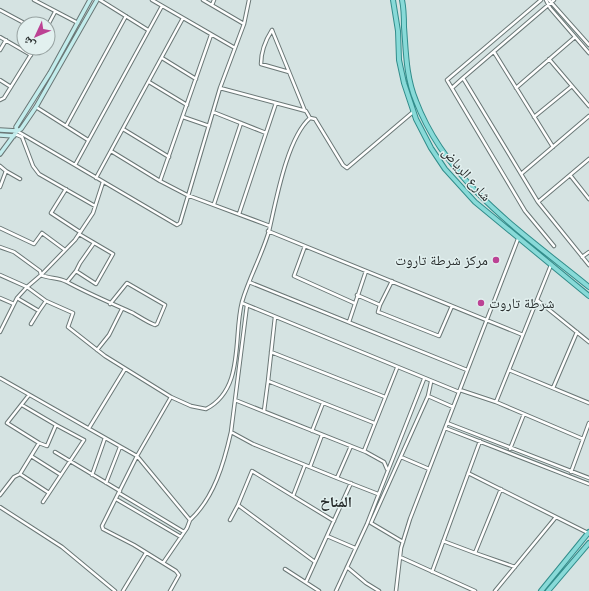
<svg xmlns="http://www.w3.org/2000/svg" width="589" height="591" font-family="Quicksand,'Noto Naskh Arabic',sans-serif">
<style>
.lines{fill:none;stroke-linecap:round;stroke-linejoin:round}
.street-casing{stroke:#6a7776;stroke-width:4.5}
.secondary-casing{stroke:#6a7776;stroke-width:5.5}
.primary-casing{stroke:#328d8b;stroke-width:6}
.street{stroke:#fff;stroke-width:2.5}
.secondary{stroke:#c3ecec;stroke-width:3.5}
.primary{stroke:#88dad8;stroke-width:4}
.poi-dot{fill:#bc4294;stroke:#e2f0ef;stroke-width:1.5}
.labels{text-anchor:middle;stroke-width:3;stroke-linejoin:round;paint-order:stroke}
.street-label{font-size:14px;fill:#272c2c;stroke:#e2f0ef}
.poi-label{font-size:14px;fill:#272c2c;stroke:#e2f0ef;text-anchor:end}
.neighbourhood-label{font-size:15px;font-weight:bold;fill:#272c2c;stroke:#e2f0ef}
</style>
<rect width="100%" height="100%" fill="#d5e3e2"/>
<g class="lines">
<defs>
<path id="street" d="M 34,0 L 78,23
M 100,0 L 148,30
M 152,0 L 235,48
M 203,0 L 244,24
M 541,0 L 447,80 L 525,211 L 554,246
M 546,0 L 550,8 L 589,53
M 549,0 L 589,45
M 554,0 L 463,78 L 538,202 L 589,265
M 212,5 L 214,0
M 0,10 L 26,24
M 48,25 L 55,12
M 272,30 L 305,111
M 272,30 C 265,41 261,51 261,64 L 289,72
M 0,37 L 31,55
M 0,50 L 6,40
M 494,52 L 553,147
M 162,58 L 196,79
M 549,59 L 589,106
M 0,80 L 11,87
M 149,82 L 187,105
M 220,88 L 306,111 L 310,118
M 452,88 L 463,78
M 516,88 L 575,37
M 0,100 L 4,98 L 35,48
M 36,107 L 88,140
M 213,112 L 266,133
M 183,117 L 209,126
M 534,117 L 572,86
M 66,126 L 126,16
M 123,129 L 169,157
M 17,131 L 177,225 L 180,223 L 220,88 L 244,24 L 249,0
M 15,134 L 22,137 L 33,166 L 39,174 L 95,206
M 111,151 L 160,181 L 187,195 L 270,226
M 75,165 L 162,6
M 0,166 L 6,171 L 0,187
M 6,171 L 20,179
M 521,174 L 589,116
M 570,175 L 589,199
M 96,178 L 183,18
M 160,181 L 211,35
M 66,189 L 51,213 L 80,232
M 538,202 L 589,159
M 214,204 L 241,123
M 239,214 L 276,103
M 0,228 L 34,244 L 42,233 L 65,250
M 268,231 L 523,335
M 79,234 L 113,254 L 96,284 L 76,271 L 67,282 C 89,294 111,303 133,313 C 140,317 147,322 155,325 L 157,324 L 165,305 L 127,283 L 110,304
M 305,246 L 294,276 L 354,303
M 0,247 L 14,252 L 40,271 L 41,275 L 27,287 L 46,301
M 582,257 L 589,252
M 76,271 L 80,263 L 94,243
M 0,275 L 27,287 L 17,298
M 392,281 L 380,305 L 378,312 L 381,313 L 439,336 L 452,306
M 67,282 C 58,277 50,279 41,275 L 75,240 L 93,213 L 103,182
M 249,282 L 467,370
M 357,295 L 380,305
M 0,298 L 14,304 L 17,298 L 39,311 L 46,301 L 73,313 L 68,327 L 105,356 L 171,397
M 537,300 L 589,342
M 242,303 L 459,392
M 247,305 L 231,432 L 253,444 L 337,478
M 349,322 L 366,271
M 31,324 L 39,311
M 0,332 L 14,304
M 97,350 L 109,335 L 122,309
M 271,352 L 385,397
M 509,370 L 589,403
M 0,378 L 137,456 L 171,397 L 191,406 L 206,409 C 245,389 233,336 242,302 C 249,278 262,255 269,231 C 276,201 287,138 310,118 L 315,119 L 343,165 L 347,168 L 413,112
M 268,381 L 275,317
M 553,388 L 577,332
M 460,390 L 496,402 L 583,439
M 428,396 L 453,407
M 235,400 L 366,452 L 384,462 L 387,469
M 496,402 L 551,265
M 22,405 L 56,425 L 47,446 L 39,443
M 264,411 L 268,381 L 374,423
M 447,423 L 589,478
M 89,428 L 125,369
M 445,428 L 589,484
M 312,431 L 323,403
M 351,446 L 337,478 L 378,494
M 510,449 L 524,414
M 364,451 L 397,368
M 55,452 L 120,491
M 31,456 L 61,475
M 401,457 L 429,469
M 310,467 L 322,435
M 571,472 L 589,423
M 468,473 L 588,533
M 20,474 L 49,493
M 92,475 L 105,438
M 106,483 L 120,447
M 501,489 L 475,553 L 515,567
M 119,493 L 184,532
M 0,495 L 14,477 L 20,474 L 39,443 L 7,423 L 29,395
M 293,496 L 305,465
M 116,499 L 181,537
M 43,502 L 84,440 L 56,425
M 238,505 L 252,471 L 334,521
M 0,507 L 62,547 L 115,591
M 190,520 C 214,498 224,463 231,432
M 230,520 L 238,505 L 315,562
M 327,536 L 355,548
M 443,541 L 475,553
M 403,542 L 371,523 L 428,396 L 431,382
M 400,557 L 475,591
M 163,563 L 187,528 L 190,520 L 137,456 L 102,526 L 103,529 L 134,545 L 176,571 L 179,575 L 170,591
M 347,567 L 366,583 L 379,591
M 285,569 L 319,591
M 432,572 L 480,441
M 306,582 L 351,483
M 123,591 L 146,553
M 336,591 L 367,524 L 424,379
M 396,591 L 401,548 L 410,519 L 518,239
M 495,591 L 556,517"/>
<path id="secondary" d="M 0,130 L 17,131
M 17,131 L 16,127 L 50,73 L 90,0
M 0,135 L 14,136
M 0,154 L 17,131 L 21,129 L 36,107 L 97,0"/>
<path id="primary" d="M 393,0 L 398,31 L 399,60 L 404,83 L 416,119 L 431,148 L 445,169 L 475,202 L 589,296
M 402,0 C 404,9 404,18 404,27 C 406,52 406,77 416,101 C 447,183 524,234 589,287
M 541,591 L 589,532
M 548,591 L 589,543"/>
</defs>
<use href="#street" class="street-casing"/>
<use href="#secondary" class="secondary-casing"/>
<use href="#primary" class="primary-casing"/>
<use href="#street" class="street"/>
<use href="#secondary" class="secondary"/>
<use href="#primary" class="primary"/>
</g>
<g class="poi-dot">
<circle cx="496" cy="260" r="4"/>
<circle cx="481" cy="303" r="4"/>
</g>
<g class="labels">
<g class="street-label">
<text transform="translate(467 174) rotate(49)" y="5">شارع الرياض</text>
</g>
<g class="poi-label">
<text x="488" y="265">مركز شرطة تاروت</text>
<text x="489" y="308" text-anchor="start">شرطة تاروت</text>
</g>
<g class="neighbourhood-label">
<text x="336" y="507">المناخ</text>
</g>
</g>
<g transform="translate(36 36) rotate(226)"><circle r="19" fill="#e2f0ef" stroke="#97a2a1"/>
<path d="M0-3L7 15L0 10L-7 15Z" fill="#bc4294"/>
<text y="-6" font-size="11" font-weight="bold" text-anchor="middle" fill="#272c2c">ش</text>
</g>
</svg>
